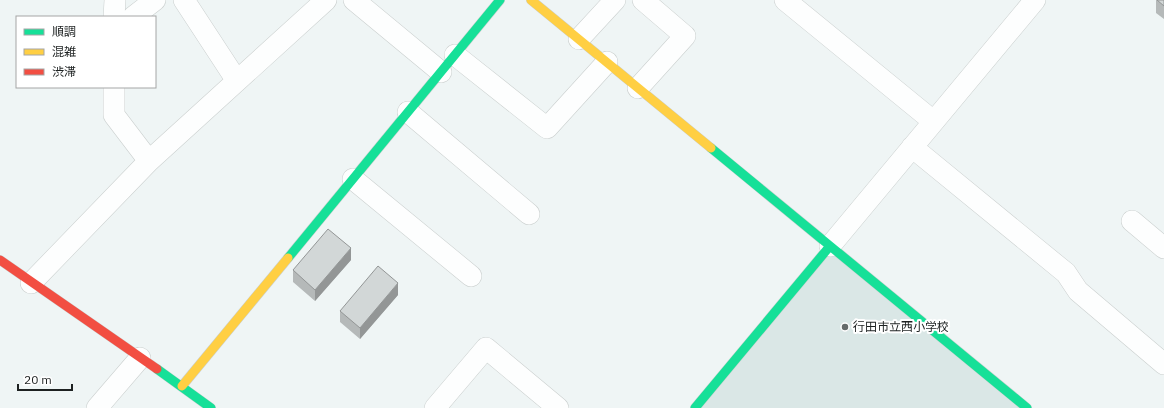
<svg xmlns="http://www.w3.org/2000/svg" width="1164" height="408" font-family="'IBM Plex Sans','Noto Sans JP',sans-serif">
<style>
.built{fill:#dae7e6}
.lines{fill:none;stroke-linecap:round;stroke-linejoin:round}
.street-casing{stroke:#cacfce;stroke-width:22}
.fast-casing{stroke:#cacfce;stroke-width:10}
.slow-casing{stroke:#cacfce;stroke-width:10}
.jam-casing{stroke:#cacfce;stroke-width:10}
.street{stroke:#fdfefe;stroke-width:21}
.fast{stroke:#16e098;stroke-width:9}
.slow{stroke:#ffcf43;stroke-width:9}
.jam{stroke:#f24e42;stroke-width:9}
.wall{fill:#b5b9b9}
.shaded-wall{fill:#939696}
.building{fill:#d2d7d7;stroke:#939696}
.poi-dot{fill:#666b6b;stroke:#fff;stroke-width:1.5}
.labels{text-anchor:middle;stroke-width:4;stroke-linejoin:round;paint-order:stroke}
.poi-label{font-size:12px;fill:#1d2121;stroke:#fff;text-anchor:start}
</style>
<rect width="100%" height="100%" fill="#eff5f5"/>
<path class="built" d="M 830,246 L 1027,408 L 695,408 Z"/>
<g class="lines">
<defs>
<path id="street" d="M 184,0 L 237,81
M 354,0 L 441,72
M 785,0 L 933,121
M 114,17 L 115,0
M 133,17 L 155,0
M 579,39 L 615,0
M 455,55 L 547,128 L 607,62
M 114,87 L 114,115 L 149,161
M 638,88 L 685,36 L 643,0
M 408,112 L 529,214
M 912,147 L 1066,273 L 1078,291 L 1164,364
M 353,179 L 471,276
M 1132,221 L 1164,248
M 830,246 L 1035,0
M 31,283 L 149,161 L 326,0
M 97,408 L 140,358
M 435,408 L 486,348 L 558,408"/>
<path id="fast" d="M 711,148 L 1027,408
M 288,258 L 500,0
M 157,369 L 211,408
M 695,408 L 830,246"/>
<path id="slow" d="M 531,0 L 711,148
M 182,386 L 288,258"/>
<path id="jam" d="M 0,260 L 157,369"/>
</defs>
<use href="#street" class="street-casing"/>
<use href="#fast" class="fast-casing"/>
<use href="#slow" class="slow-casing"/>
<use href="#jam" class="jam-casing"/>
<use href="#street" class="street"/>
<use href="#fast" class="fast"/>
<use href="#slow" class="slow"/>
<use href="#jam" class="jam"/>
</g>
<path class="wall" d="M 1156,0 L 1164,0 L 1164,19 L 1156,13 Z
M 351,260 L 315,301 L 293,282 L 293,270 Z
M 398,295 L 360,339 L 340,322 L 340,311 Z"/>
<path class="shaded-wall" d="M 351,248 L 351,260 L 315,301 L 315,290 Z
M 398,283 L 398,295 L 360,339 L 360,328 Z"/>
<path class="building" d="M 1157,0 L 1164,0 L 1164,6 Z
M 328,229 L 351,248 L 315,290 L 293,270 Z
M 378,266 L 398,283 L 360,328 L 340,311 Z"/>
<circle class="poi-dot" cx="845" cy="327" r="4"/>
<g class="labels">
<g class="poi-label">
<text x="853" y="331">行田市立西小学校</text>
</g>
</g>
<rect x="16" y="16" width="140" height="72" fill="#ffffff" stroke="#a5a6a6"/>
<rect x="24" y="29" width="20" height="6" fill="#16e098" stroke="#a5a6a6"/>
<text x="52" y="36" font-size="12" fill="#1d2121">順調</text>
<rect x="24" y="49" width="20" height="6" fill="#ffcf43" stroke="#a5a6a6"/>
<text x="52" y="56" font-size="12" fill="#1d2121">混雑</text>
<rect x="24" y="69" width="20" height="6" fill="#f24e42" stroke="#a5a6a6"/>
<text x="52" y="76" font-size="12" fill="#1d2121">渋滞</text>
<path d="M18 384v6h54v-6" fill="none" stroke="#1d2121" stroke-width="2"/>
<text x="24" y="384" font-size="12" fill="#1d2121" stroke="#ffffff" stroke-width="3" paint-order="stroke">20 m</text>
</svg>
